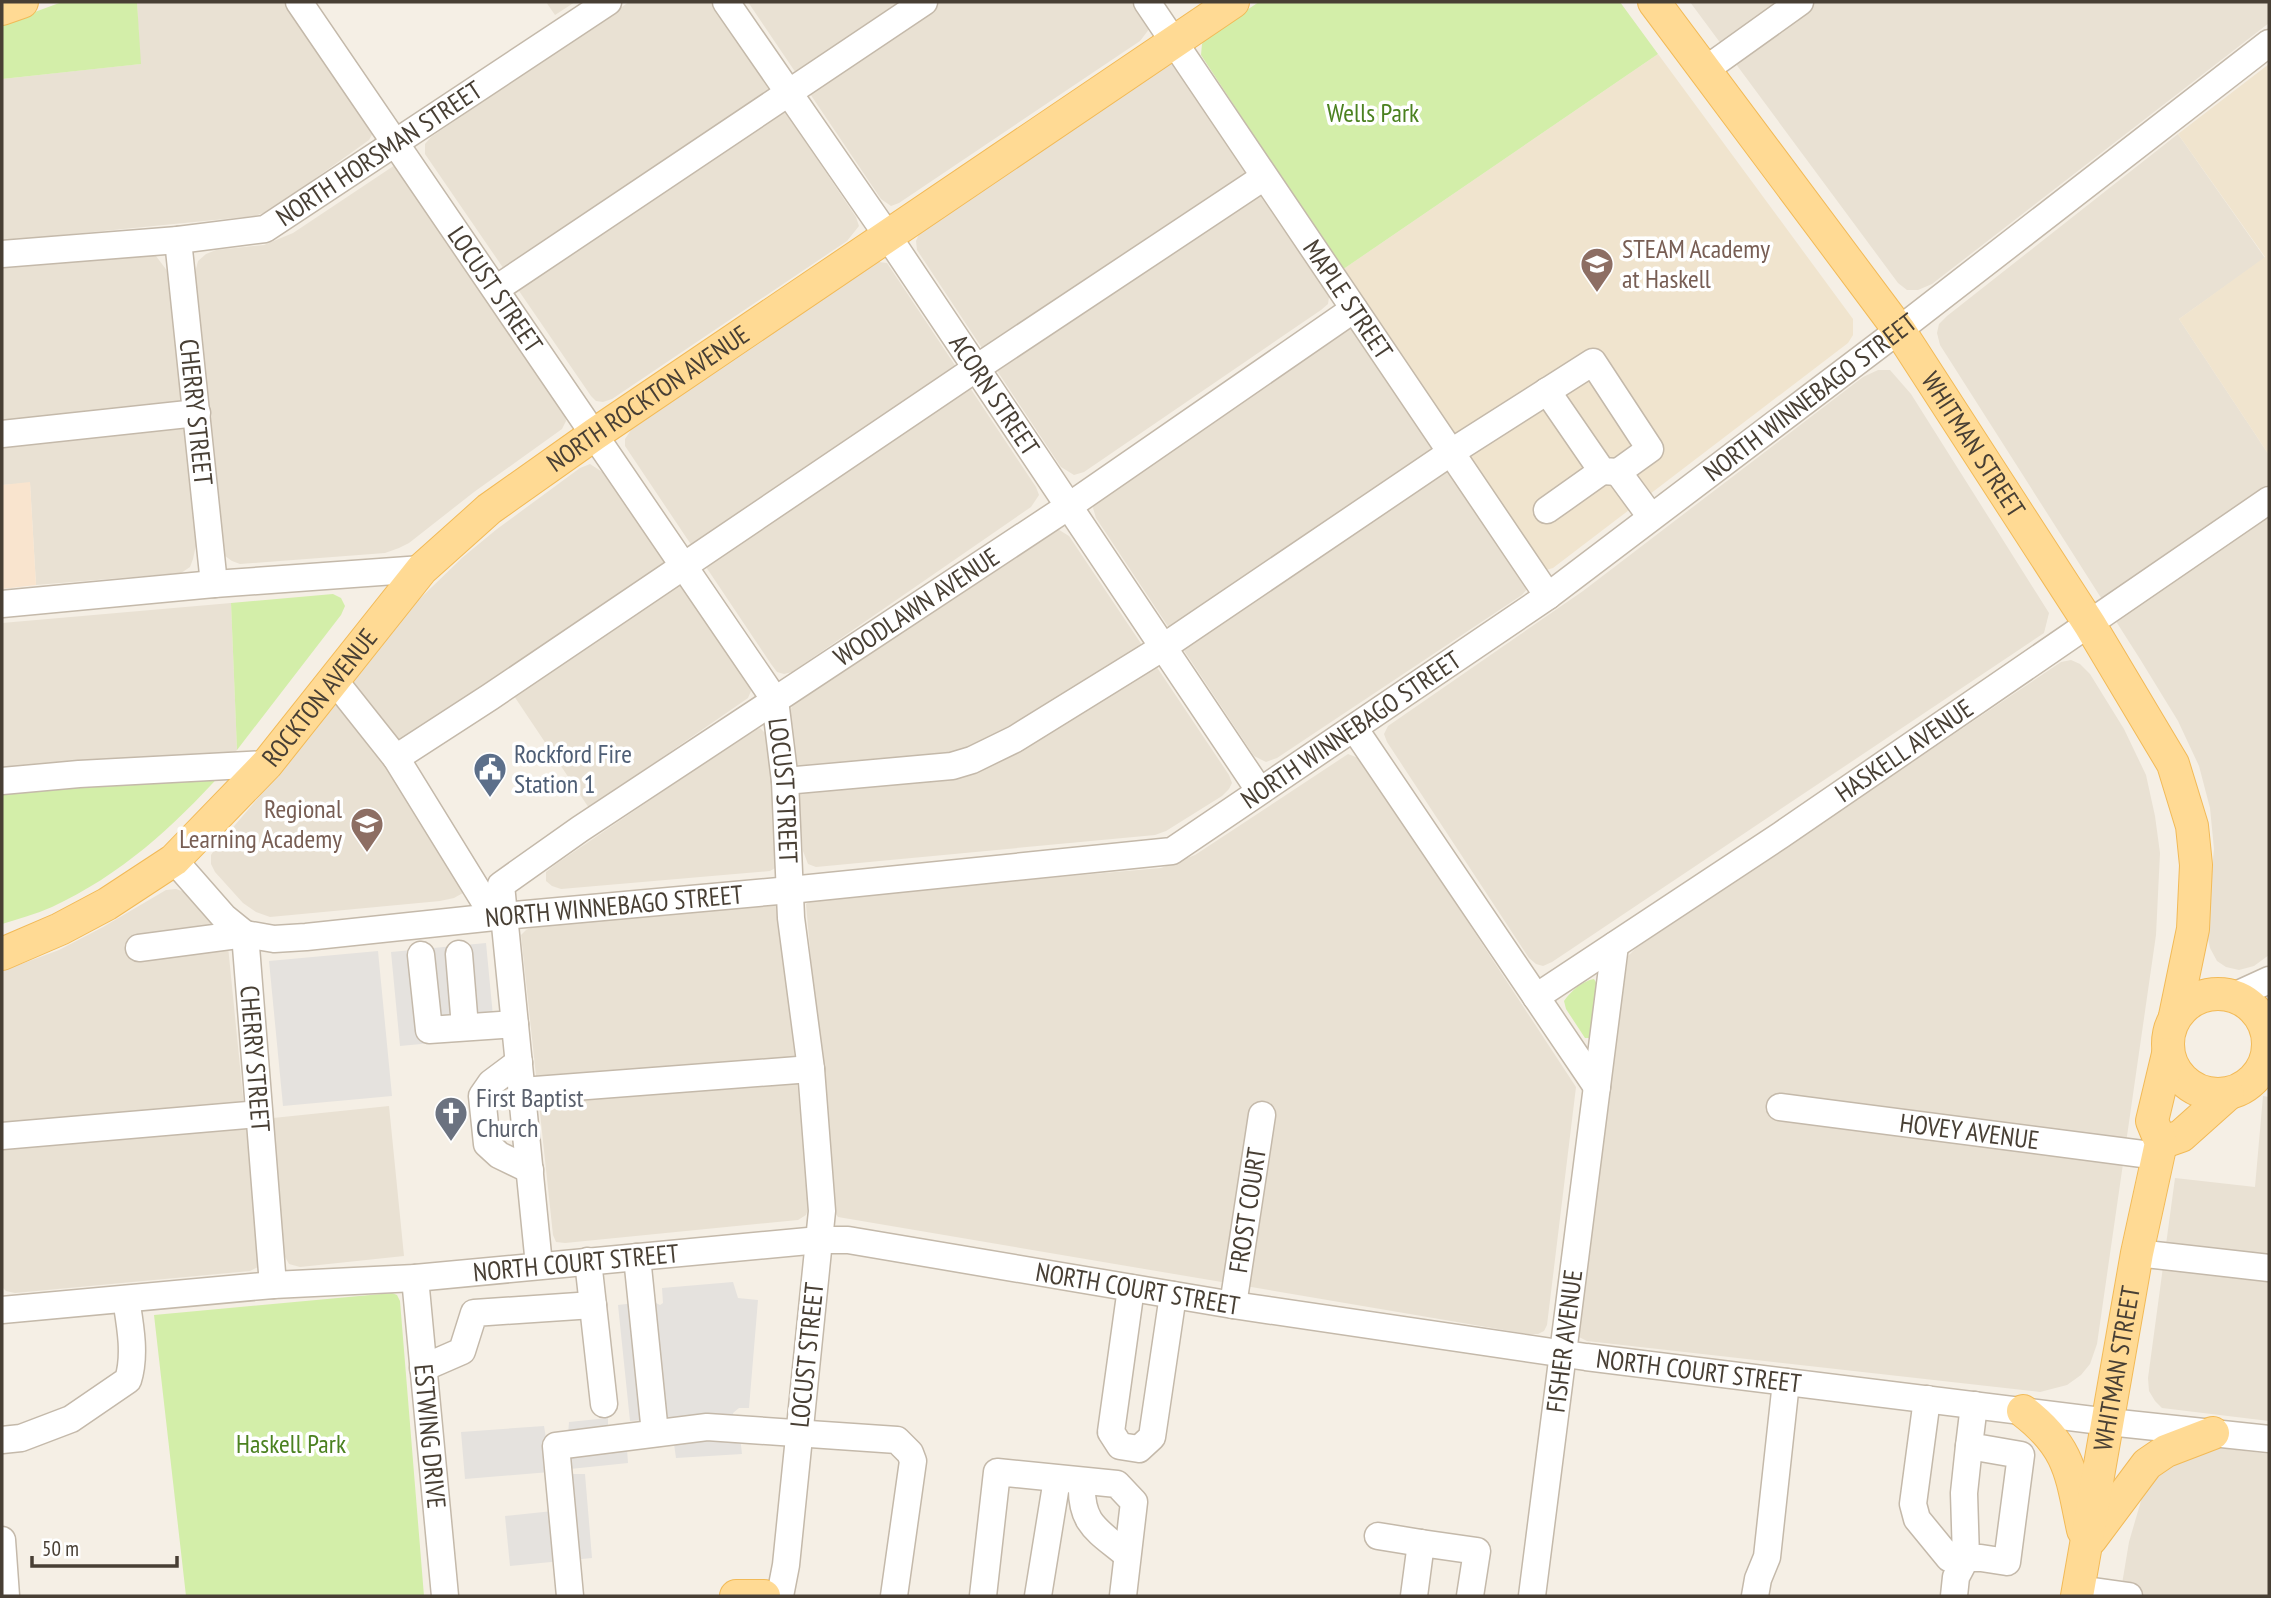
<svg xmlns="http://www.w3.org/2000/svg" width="2271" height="1598" font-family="'PT Sans Narrow',sans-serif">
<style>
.residential{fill:#e9e1d3}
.commercial{fill:#f9e4ce}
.education{fill:#f0e4ce}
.green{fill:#d3eea9}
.parking{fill:#e5e2de}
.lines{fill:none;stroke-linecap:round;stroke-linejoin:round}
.minor-casing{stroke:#c4b9aa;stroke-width:29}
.major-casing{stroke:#f2ba57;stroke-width:34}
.minor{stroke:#fff;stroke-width:26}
.major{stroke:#ffda94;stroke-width:32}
.labels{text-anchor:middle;stroke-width:7;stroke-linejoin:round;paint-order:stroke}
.park-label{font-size:26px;fill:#4b8120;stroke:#fff}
.street-label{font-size:26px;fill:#483f34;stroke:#fff}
.education-label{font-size:26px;fill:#785e54;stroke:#fff;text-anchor:start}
.service-label{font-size:26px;fill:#4e5e75;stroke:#fff;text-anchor:start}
.worship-label{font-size:26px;fill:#5b616d;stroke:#fff;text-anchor:start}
</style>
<rect width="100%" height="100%" fill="#f5efe5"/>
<path class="residential" d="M 137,2 L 289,2 L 370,123 L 373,133 L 369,140 L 271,210 L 255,216 L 2,241 L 2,79 L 140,64 Z
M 546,2 L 575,2 L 555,15 Z
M 629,2 L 711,2 L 856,217 L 859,226 L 847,241 L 612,399 L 603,402 L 596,401 L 591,396 L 425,154 L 425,144 L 431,137 Z
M 748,2 L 1136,2 L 1150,28 L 1140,41 L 899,203 L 891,206 L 881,199 Z
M 1690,2 L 2269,2 L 2269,23 L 1932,284 L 1918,290 L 1907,290 L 1898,283 Z
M 1172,64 L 1180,68 L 1327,290 L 1329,297 L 1328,304 L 1321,310 L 1084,472 L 1074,475 L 1061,467 L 917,250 L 916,241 L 919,234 L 927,227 L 1163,66 Z
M 2178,134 L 2265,258 L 2179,319 L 2269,455 L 2269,955 L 2254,966 L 2239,970 L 2226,967 L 2217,961 L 2210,948 L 2206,930 L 2214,849 L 2210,808 L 2199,766 L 2178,721 L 2140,659 L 1940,345 L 1937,333 L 1939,324 L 1947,316 Z
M 395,165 L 564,410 L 566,421 L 562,429 L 474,492 L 409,543 L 399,548 L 385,553 L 240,564 L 232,561 L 225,556 L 221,548 L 195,273 L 198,261 L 206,254 L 216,250 L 264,245 L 293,233 Z
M 147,256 L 156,256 L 168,272 L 196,545 L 193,559 L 190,567 L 181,573 L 36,585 L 30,483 L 2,485 L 2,268 Z
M 879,262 L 887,263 L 893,272 L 1036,487 L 1039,495 L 1031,507 L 792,672 L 784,674 L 777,672 L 771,664 L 625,446 L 625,439 L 631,430 L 871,265 Z
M 1354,327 L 1526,581 L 1527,589 L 1522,595 L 1277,758 L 1266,762 L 1254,756 L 1096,518 L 1093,508 L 1096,499 L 1343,329 Z
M 1878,370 L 1890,370 L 1911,394 L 2049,613 L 2044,633 L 1552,962 L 1543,966 L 1536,964 L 1529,958 L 1387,742 L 1384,734 L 1388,726 L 1583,591 L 1863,377 Z
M 590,464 L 607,475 L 748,682 L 751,691 L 748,698 L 589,808 L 504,681 L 388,756 L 470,889 L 454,898 L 440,901 L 270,917 L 256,912 L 243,903 L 215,872 L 211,864 L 211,855 L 217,846 L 276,777 L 312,727 L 404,614 L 463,557 L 497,529 L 580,468 Z
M 1056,528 L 1069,536 L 1229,775 L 1232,783 L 1229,789 L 1222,796 L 1166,831 L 1155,835 L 816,867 L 808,864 L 803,851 L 790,711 L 794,702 Z
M 231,603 L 237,750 L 229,759 L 2,775 L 2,623 Z
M 2071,660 L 2080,664 L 2090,674 L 2124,729 L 2146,775 L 2155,816 L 2160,853 L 2156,935 L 2097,1344 L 2090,1364 L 2081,1375 L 2067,1385 L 2040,1392 L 1587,1341 L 1579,1337 L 1576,1325 L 1628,956 L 1636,948 L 2061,662 Z
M 760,728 L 766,734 L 768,741 L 780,859 L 777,867 L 770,871 L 561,889 L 552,886 L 546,881 L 546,872 L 556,864 L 753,730 Z
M 1348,754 L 1361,759 L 1576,1087 L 1547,1325 L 1544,1331 L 1538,1334 L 1528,1334 L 838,1217 L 833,1210 L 806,904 L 812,900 L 822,898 L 1161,868 L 1195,855 Z
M 176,889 L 187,893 L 219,929 L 228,946 L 259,1258 L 258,1267 L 250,1271 L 15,1293 L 6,1291 L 2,1287 L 2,971 L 59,950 L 103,927 L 166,890 Z
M 769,905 L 777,906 L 781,911 L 809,1206 L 806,1215 L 798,1220 L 565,1243 L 556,1242 L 553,1235 L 521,935 L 526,930 L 535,926 Z
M 2263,1096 L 2269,1097 L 2269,1421 L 2162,1408 L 2155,1401 L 2149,1391 L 2148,1378 L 2175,1178 L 2255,1187 Z
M 389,1106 L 404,1256 L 300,1267 L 289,1264 L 284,1255 L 273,1118 Z
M 2196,1445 L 2269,1454 L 2269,1596 L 2120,1596 L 2129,1542 L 2145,1487 L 2156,1470 Z"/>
<path class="commercial" d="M 30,482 L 36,585 L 2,589 L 2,485 Z"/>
<path class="education" d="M 1658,54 L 1853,319 L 1853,335 L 1848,343 L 1553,568 L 1546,570 L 1540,565 L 1342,270 Z
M 2269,64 L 2269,455 L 2179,319 L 2265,257 L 2178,134 Z"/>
<path class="green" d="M 62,2 L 137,2 L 141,64 L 2,79 L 2,24 Z
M 1259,2 L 1620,2 L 1658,54 L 1342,270 L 1201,55 L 1202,44 L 1207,36 Z
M 333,594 L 341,598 L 345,606 L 341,615 L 237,750 L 231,603 Z
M 223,772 C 173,827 121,875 52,907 C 36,914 18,919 2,924 L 2,788 Z
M 1594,979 L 1597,984 L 1590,1038 L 1585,1038 L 1566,1009 L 1564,1001 C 1571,991 1582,981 1594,979 Z
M 392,1293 L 397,1295 L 400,1301 L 424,1596 L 186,1596 L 154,1315 Z"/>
<path class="parking" d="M 486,943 L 495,1037 L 400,1046 L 391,952 Z
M 378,951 L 392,1096 L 283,1106 L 269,961 Z
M 733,1282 L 738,1298 L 758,1300 L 749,1408 L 739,1408 L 733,1413 L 734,1417 L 738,1419 L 742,1454 L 676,1458 L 674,1444 L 627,1449 L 628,1463 L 570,1469 L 573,1474 L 585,1474 L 592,1558 L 510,1566 L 505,1516 L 553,1511 L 550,1472 L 465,1479 L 461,1432 L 544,1426 L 546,1438 L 568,1435 L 569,1422 L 608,1418 L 608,1426 L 611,1429 L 642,1426 L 643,1420 L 630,1421 L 618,1305 L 652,1301 L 660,1305 L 663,1303 L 662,1288 Z"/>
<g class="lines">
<defs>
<g id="minor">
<path id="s1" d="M 299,2 L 775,700 L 785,781 L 791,918 L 811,1069 L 822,1211 L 786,1565 L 780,1596"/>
<path id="s2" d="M 726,2 L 887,235 L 1259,790"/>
<path id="s3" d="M 1147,2 L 1548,596"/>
<path d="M 1705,70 L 1800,2"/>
<path id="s4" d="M 178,240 L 214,584"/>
<path id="s5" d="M 2,254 L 178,240 L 265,229 L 608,2"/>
<path d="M 496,289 L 924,2"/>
<path d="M 1547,391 L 1602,471 L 1618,472"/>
<path d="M 2,434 L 197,413"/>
<path d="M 1547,510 L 1602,471"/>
<path d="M 2,604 L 214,584 L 422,569"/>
<path d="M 334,680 L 396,758 L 490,697 L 975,369 L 1264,177"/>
<path d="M 1354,728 L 1597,1087"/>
<path d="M 396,758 L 494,917"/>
<path d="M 2,781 L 79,774 L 267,764"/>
<path d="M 785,781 L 952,766 L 972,760 L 1015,739 L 1162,648 L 1450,453 L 1593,362 L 1650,449 L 1618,472 L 1651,517"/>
<path id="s6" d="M 174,860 L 224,917 L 245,934 L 273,1285"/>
<path id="s7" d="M 139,948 L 245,934 L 274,939 L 306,937 L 504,916 L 790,890 L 1172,851 L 1548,596 L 1899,330 L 2269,43"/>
<path d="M 459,954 L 465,1027"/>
<path d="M 421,955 L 429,1030 L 515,1024"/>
<path d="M 2234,996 L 2269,980"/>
<path id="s8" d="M 1536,997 L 1781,835 L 2269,500"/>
<path d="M 2268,1048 L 2269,1046"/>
<path d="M 519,1062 L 491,1083 L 482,1096 L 487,1144 L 499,1155 L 530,1170"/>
<path d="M 522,1091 L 811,1069"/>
<path id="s9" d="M 1780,1107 L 2158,1156"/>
<path d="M 2,1136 L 259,1114"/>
<path d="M 2137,1253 L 2269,1268"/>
<path d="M 637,1257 L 655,1433"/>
<path d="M 588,1261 L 604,1404"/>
<path id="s10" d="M 539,1265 L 501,885 L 580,829 L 1069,506 L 1354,309"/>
<path id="s11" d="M 415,1278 L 445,1596"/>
<path d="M 1131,1288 L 1111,1432 L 1120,1446 L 1139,1449 L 1152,1437 L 1173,1295"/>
<path id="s12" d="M 1233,1305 L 1262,1115"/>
<path id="s13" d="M 2,1310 L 273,1285 L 415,1278 L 819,1240 L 848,1240 L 1233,1305 L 1586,1357 L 2109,1422 L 2269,1439"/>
<path d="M 423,1368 L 462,1351 L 474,1313 L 593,1305"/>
<path d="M 1927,1399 L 1913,1504 L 1917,1519 L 1949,1558 L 1966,1558 L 1964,1493 L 1969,1446"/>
<path d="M 2,1440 L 21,1438 L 71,1419 L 128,1380 C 136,1355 130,1324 126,1299"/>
<path d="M 1082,1482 C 1080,1524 1097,1530 1127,1555"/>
<path d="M 1378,1536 L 1421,1543"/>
<path d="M 2,1540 L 6,1596"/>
<path d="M 2079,1589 L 2129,1596"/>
<path d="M 570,1596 L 556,1446 L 707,1427 L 897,1440 L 910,1453 L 913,1461 L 894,1596"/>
<path d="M 983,1596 L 997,1472 L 1117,1484 L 1134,1502 L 1123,1596"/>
<path d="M 1038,1596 L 1057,1479"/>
<path d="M 1414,1596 L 1421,1543 L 1477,1551 L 1470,1596"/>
<path id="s14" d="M 1532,1596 L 1615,945"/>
<path d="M 1755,1596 L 1758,1579 L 1767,1557 L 1786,1382"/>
<path d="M 1954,1596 L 1956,1577 L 1966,1558 L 1981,1558 L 2007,1562 L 2021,1455 L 1969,1446 L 1974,1405"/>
</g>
<g id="major">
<path id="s15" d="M 1654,2 L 1899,330 L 2090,625 L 2173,764 L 2192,826 L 2196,865 L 2193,929 L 2175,1016"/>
<path d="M 2,9 L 22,2"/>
<path id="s16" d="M 2,954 L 60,929 L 107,904 L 174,860 L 267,764 L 422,569 L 489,509 L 595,434 L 1233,2"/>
<circle cx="2218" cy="1044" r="50"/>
<path d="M 2161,1143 L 2181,1136 L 2228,1094"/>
<path d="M 2023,1411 C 2071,1448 2071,1474 2083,1530"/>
<path d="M 2091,1539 L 2147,1464 L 2166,1451 L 2213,1433"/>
<path d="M 736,1596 L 764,1596"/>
<path id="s17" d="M 2077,1596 L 2137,1253 L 2161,1143 L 2152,1121 L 2168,1054"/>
</g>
</defs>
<use href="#minor" class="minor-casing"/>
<use href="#major" class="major-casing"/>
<use href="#minor" class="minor"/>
<use href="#major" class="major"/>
</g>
<defs>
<symbol id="school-pin" viewBox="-11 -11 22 30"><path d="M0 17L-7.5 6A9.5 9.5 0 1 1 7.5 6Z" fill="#8d6e63" stroke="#fff"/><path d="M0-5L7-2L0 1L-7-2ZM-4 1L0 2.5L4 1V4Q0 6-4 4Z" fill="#fff"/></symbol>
<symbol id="civic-pin" viewBox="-11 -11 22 30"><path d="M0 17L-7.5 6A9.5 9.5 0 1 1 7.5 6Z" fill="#5c6f8a" stroke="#fff"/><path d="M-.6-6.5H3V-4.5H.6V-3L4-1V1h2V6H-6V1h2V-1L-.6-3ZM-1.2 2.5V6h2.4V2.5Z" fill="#fff"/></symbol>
<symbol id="church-pin" viewBox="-11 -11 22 30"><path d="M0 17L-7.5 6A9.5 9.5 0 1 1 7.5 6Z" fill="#6b7280" stroke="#fff"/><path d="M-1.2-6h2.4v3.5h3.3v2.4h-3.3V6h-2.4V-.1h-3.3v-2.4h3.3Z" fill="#fff"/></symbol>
</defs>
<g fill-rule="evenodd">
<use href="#school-pin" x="1578" y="245" width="38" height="52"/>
<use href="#civic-pin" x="471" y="750" width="38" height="52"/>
<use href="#school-pin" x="348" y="805" width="38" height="52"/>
<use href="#church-pin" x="432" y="1094" width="38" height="52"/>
</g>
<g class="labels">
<g class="park-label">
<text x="1373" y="122">Wells Park</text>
<text x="291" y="1453">Haskell Park</text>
</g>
<g class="street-label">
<text dy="9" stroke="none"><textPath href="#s5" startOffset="401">NORTH HORSMAN STREET</textPath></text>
<text dy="9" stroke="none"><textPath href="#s1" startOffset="348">LOCUST STREET</textPath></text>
<text dy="9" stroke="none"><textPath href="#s3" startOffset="359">MAPLE STREET</textPath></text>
<text dy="9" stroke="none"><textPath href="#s2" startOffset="476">ACORN STREET</textPath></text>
<text dy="9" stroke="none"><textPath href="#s7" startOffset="1822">NORTH WINNEBAGO STREET</textPath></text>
<text dy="9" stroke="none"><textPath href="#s16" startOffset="863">NORTH ROCKTON AVENUE</textPath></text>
<text dy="9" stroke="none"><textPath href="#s4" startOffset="173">CHERRY STREET</textPath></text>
<text dy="9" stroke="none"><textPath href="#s15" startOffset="546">WHITMAN STREET</textPath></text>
<text dy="9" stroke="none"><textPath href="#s10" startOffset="882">WOODLAWN AVENUE</textPath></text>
<text dy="9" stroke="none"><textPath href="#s16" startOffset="415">ROCKTON AVENUE</textPath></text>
<text dy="9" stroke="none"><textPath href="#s7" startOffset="1255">NORTH WINNEBAGO STREET</textPath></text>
<text dy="9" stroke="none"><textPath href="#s8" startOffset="443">HASKELL AVENUE</textPath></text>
<text dy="9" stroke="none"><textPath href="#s1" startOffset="936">LOCUST STREET</textPath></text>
<text dy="9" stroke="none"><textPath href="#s7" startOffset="478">NORTH WINNEBAGO STREET</textPath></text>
<text dy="9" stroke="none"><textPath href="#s6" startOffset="228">CHERRY STREET</textPath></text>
<text dy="9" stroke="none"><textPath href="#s9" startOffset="191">HOVEY AVENUE</textPath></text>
<text dy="9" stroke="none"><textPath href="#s12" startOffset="96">FROST COURT</textPath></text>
<text dy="9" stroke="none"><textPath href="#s13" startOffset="576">NORTH COURT STREET</textPath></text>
<text dy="9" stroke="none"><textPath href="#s13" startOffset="1143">NORTH COURT STREET</textPath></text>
<text dy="9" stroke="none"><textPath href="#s14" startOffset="257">FISHER AVENUE</textPath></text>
<text transform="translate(807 1355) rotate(-84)" y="9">LOCUST STREET</text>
<text dy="9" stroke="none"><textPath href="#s17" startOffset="231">WHITMAN STREET</textPath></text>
<text dy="9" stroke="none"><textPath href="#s13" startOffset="1710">NORTH COURT STREET</textPath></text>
<text dy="9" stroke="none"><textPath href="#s11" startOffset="159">ESTWING DRIVE</textPath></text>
</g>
<g class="education-label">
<text x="1622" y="258">STEAM Academy<tspan x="1622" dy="30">at Haskell</tspan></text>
<text x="342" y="818" text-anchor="end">Regional<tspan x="342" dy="30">Learning Academy</tspan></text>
</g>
<g class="service-label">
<text x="514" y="763">Rockford Fire<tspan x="514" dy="30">Station 1</tspan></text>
</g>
<g class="worship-label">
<text x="476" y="1107">First Baptist<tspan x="476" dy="30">Church</tspan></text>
</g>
</g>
<rect width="2271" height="1598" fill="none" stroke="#483f34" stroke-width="7"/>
<path d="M32 1556v10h145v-10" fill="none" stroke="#483f34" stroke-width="3.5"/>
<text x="42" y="1556" font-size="21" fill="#483f34" stroke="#ffffff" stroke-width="5" paint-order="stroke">50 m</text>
</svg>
